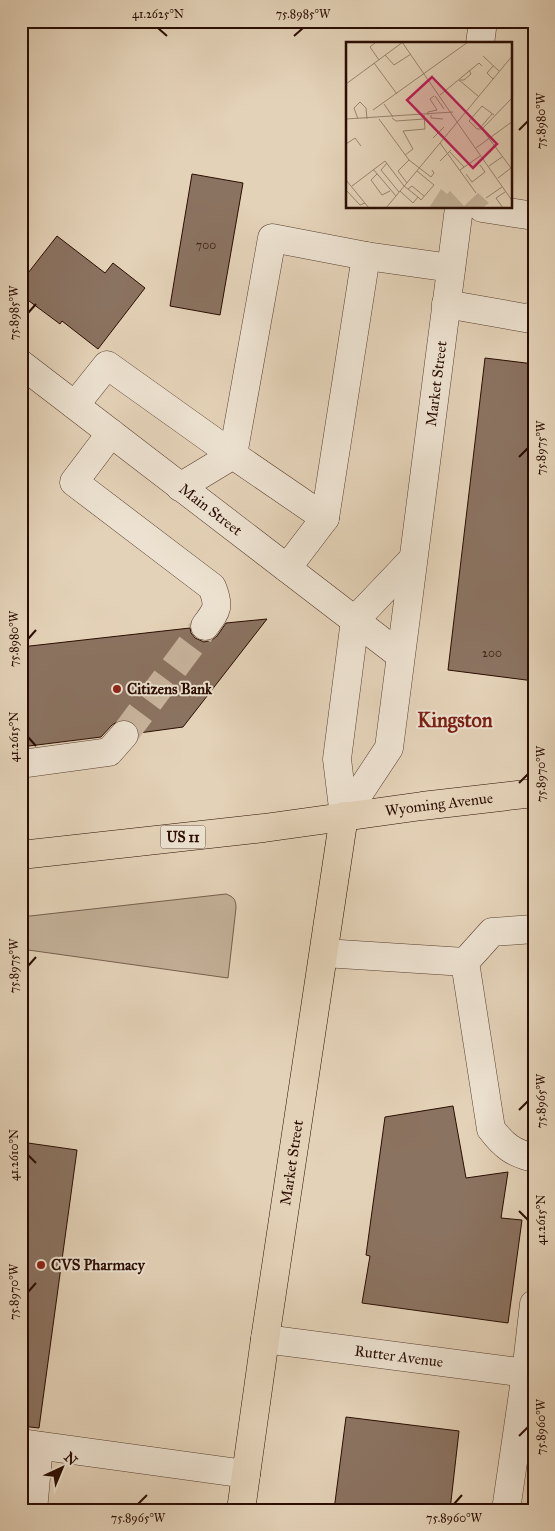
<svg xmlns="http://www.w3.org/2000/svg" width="555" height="1531" font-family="'IM FELL Great Primer',serif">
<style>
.green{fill:#c4b199;stroke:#775f4e}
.building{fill:#8b7361;stroke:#2a0d02}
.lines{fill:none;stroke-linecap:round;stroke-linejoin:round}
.minor-tunnel{stroke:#c8b49d;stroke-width:28;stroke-dasharray:28 14;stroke-linecap:butt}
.minor-casing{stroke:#583e30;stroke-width:29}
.major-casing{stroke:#2a0d02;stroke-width:29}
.minor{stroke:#ede2d1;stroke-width:28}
.major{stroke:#e4d2b8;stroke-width:28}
.ticks{fill:none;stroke:#2a0d02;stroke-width:2}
.poi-dot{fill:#8f2418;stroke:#ede2d1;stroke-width:2}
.labels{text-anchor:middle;stroke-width:4;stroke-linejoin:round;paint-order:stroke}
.number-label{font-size:12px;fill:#42261a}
.shield{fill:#ede2d1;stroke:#644d40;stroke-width:1}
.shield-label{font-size:14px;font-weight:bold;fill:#2a0d02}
.street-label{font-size:15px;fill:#2a0d02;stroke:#ede2d1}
.poi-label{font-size:15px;font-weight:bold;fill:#2a0d02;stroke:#ede2d1;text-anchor:start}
.district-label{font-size:20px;font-weight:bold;fill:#7a1f14;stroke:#ede2d1}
.inset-road{fill:none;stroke:#9a836f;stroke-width:1}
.view{fill:#c2185b;fill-opacity:0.15;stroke:#c2185b;stroke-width:2.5}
.inset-edge{fill:none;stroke:#2a0d02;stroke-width:2.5}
.neatline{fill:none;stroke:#2a0d02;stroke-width:2}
.ticks-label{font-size:12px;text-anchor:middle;fill:#2a0d02}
</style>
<rect width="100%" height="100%" fill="#e4d2b8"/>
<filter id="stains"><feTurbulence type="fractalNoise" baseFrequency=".004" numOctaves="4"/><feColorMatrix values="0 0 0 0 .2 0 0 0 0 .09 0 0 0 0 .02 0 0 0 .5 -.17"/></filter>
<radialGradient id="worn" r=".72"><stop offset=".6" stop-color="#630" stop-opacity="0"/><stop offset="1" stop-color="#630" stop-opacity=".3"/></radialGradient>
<path class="green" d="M 226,894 C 234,897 236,900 236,908 L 228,978 L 21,949 L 21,917 Z"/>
<path class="building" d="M 192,174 L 243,183 L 220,315 L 170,306 Z
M 57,236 L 105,273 L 113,263 L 145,288 L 98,349 L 62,321 L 60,324 L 21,295 L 21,282 Z
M 485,358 L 534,364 L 534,681 L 448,670 Z
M 267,619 L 183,727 L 139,733 L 134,723 L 128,720 L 120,720 L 112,725 L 101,737 L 21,747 L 21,647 L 190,628 L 191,633 L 195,638 L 204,642 L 212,640 L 217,636 L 226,623 Z
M 453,1106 L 466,1178 L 508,1172 L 501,1218 L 522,1220 L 508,1323 L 362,1303 L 370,1256 L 366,1255 L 385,1117 Z
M 21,1142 L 77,1150 L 39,1428 L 21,1426 Z
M 346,1417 L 459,1431 L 450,1510 L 334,1510 Z"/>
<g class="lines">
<path class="minor-tunnel" d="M 124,735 L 205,626"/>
<defs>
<g id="minor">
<path d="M 480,44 L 483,21"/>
<path d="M 482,208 L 534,216"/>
<path d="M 446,304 L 525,318 L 534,316"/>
<path id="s1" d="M 21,364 L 400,655"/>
<path d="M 75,405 L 107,365 L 233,455 L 272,238 L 366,256"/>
<path d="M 111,433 L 74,482 L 212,587 C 220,607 217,610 205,626"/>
<path d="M 180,487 L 233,455 L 325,518 L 287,568"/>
<path d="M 325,518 L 366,256 L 451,268"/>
<path d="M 21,764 L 109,752 L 124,735"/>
<path id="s2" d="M 344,816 L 389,748 L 459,208"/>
<path d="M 344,816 L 337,759 L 355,620 L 413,559"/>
<path d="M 534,929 L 492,932 L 465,962 L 491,1129 C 504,1146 513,1153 534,1158"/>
<path d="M 324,953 L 465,962"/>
<path id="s3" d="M 265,1339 L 534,1374"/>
<path d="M 21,1443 L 246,1474"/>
<path d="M 33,1510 L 39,1446"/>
<path d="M 506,1510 L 526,1373 L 534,1304"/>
</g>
<g id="major">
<path id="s4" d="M 21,855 L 264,828 L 422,806 L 534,793"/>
<path id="s5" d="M 241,1510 L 265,1339 L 344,816"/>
</g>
</defs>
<use href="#minor" class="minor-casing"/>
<use href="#major" class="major-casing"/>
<use href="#minor" class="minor"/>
<use href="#major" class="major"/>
</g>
<path class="ticks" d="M 158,28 L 167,36M 294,36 L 303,28M 519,130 L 528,121M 28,313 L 36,304M 519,457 L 528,448M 28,639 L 36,630M 28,737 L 36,746M 519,783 L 528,774M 28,966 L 36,957M 519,1110 L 528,1101M 28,1155 L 36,1163M 519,1211 L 528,1220M 28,1292 L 36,1283M 519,1436 L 528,1427M 138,1504 L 147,1495M 454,1504 L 462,1495"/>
<g class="poi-dot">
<circle cx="117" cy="689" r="5"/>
<circle cx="41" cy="1265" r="5"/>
</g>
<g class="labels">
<g class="number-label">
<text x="206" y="249">700</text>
<text x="492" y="657">200</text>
</g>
<rect class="shield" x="160.5" y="825.5" width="45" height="23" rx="4"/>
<g class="shield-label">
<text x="183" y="842">US 11</text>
</g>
<g class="street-label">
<text dy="5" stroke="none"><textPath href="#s2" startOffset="449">Market Street</textPath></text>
<text dy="5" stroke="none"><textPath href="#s1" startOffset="239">Main Street</textPath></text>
<text dy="5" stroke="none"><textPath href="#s4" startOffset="421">Wyoming Avenue</textPath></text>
<text dy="5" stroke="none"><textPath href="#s5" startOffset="351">Market Street</textPath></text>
<text dy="5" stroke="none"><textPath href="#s3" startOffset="135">Rutter Avenue</textPath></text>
</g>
<g class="poi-label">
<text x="127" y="694">Citizens Bank</text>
<text x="51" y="1270">CVS Pharmacy</text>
</g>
<g class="district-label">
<text x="455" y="727">Kingston</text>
</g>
</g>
<g transform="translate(346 42)">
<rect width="166" height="166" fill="#e4d2b8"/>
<path d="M 95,147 L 101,152 L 104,149 L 118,164 L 132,151 L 143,161 L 136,166 L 83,166 Z" fill="#c4b199"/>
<path class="inset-road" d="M 30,0 L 24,5 L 33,18M 56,0 L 111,80M 39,13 L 48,23 L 65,12M 137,14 L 153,29M 28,21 L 51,52M 147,24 L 141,31 L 147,37M 113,38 L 132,54M 114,38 L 118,38 L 125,32 L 123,28M 0,42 L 57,0M 94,53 L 133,21 L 136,24M 89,54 L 98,67M 38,62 L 47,75M 27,68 L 122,0M 82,73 L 82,70 L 91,68 L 84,57 L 88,54M 85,73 L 85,76 L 97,77M 46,76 L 50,79 L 78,77M 0,77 L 107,70M 12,77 L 8,66 L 14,60 L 20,66 L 21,77M 33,77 L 63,118 L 85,135 L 88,131 L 86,128M 111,80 L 167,160M 134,86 L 146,72M 136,87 L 131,87 L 123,79 L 136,64 L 148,73M 87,96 L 98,85M 94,101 L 130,151M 0,102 L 9,96 L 15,104M 130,106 L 167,79M 103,109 L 118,125M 59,113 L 67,107 L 57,89 L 79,87 L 78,73M 94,119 L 105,108M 41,121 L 35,128 L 53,150M 143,124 L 156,115M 165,126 L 136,87 L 167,55M 27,127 L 50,154M 114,128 L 134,114M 71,129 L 88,143 L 75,158 L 72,155M 31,132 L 25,138 L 36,153 L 44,149M 120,132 L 126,140 L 139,130 L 134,123M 152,136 L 165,126M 0,138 L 23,166M 61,141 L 52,129 L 63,118M 6,144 L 39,119 L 58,144 L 72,155 L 67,161 L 54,149M 62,147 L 66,144 L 78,154M 0,148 L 14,163 L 19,161M 140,156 L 156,145M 40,166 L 167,13M 157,166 L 150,156 L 159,150"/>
<path class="view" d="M 86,35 L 151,102 L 127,126 L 61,58 Z"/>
<rect width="166" height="166" class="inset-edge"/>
</g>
<rect width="555" height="1531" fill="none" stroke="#e4d2b8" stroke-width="55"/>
<g transform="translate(62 1468) rotate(44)" stroke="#ede2d1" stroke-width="4" paint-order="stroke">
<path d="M0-4L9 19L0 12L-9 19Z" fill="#2a0d02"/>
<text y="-8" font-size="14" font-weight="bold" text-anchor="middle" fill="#2a0d02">N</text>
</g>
<rect x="28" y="28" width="500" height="1476" class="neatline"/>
<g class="ticks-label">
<text x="158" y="18">41.2625°N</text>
<text x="303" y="18">75.8985°W</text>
<text transform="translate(541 121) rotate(-90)" y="4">75.8980°W</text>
<text transform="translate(14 313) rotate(-90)" y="4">75.8985°W</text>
<text transform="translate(541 448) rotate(-90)" y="4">75.8975°W</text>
<text transform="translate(14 639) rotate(-90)" y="4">75.8980°W</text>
<text transform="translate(14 737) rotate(-90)" y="4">41.2615°N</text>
<text transform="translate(541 774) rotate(-90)" y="4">75.8970°W</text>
<text transform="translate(14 966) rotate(-90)" y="4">75.8975°W</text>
<text transform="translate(541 1101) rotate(-90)" y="4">75.8965°W</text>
<text transform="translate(14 1155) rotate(-90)" y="4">41.2610°N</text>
<text transform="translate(541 1220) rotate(-90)" y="4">41.2615°N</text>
<text transform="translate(14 1292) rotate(-90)" y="4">75.8970°W</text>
<text transform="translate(541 1427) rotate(-90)" y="4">75.8960°W</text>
<text x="138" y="1522">75.8965°W</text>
<text x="454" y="1522">75.8960°W</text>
</g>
<rect width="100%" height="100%" filter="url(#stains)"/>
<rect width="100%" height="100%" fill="url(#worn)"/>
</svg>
